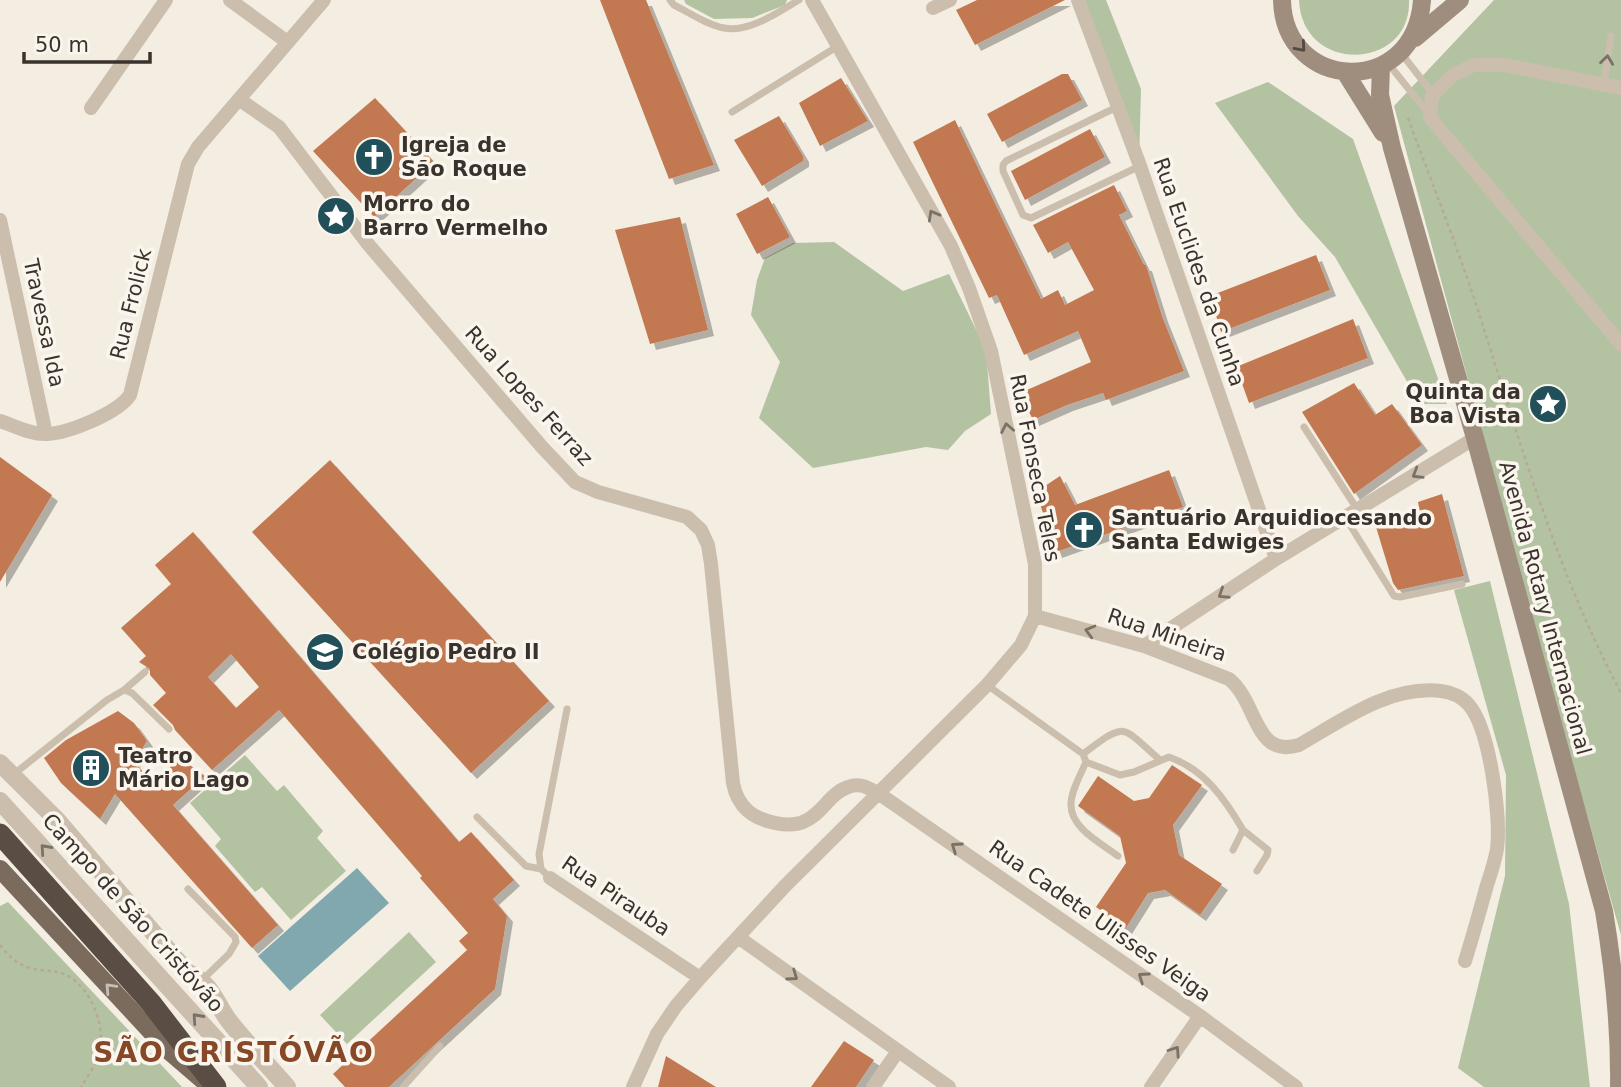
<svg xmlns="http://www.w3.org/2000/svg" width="1621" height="1087" font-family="'DejaVu Sans',sans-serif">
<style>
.green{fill:#b3c2a1}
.water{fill:#81a8af}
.building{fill:#c27951;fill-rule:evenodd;filter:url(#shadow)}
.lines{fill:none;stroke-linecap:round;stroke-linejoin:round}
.path{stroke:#b7a997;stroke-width:2.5;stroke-dasharray:3.5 3.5;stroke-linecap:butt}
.service{stroke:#cbbead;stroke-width:7}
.minor{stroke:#cbbead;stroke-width:14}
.tertiary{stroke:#cbbead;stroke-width:18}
.secondary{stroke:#9f8e7e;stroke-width:18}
.primary{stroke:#7b6b5d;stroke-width:18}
.motorway{stroke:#5a4d43;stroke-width:21}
.oneway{stroke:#534940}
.oneway2{stroke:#7b7166}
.oneway3{stroke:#c7beb4}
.labels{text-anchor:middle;stroke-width:7;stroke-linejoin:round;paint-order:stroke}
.poi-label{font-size:21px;font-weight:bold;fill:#3a322c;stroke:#faf6ee;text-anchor:start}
.street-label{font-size:21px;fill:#3a322c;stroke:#faf6ee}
.district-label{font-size:28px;font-weight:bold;letter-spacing:2px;fill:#864827;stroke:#faf6ee}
</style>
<defs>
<filter id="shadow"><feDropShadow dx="6" dy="6" stdDeviation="0" flood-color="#0004"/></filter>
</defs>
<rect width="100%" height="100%" fill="#f3ede2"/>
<path class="green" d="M 684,0 L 787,0 L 785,5 L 752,18 L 714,19 L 686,4 Z
M 1074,0 L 1106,0 L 1141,89 L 1139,163 Z
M 1299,0 L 1409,0 C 1412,71 1302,75 1299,0 Z
M 1494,0 L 1621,0 L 1621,935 L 1555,702 L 1394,106 Z
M 1268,82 L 1353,139 L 1447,404 L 1420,404 L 1335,257 L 1298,216 L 1215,103 Z
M 834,242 L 903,291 L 949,274 L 986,350 L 991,414 L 965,431 L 948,450 L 926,447 L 813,468 L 759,418 L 780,362 L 751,315 L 757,280 L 765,258 L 793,243 Z
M 1490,581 L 1569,904 L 1590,1087 L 1484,1087 L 1458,1068 L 1505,876 L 1506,775 L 1454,590 Z
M 245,755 L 277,791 L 284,785 L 323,831 L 317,838 L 346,871 L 291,920 L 262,887 L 255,892 L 215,846 L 221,839 L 190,803 Z
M 8,902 L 182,1087 L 0,1087 L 0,906 Z
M 409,932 L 436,962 L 347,1044 L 320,1015 Z"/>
<path class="water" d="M 357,868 L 389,903 L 290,991 L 258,956 Z"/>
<path class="building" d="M 600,0 L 646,0 L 714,165 L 669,179 Z
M 977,0 L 1065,0 L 975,45 L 956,10 Z
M 1062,74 L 1068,74 L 1082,100 L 1002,142 L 987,114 Z
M 841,78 L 868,121 L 820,146 L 799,103 Z
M 375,98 L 434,162 L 374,217 L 313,151 Z
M 779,116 L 803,156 L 803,161 L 762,186 L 734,140 Z
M 955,120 L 1041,299 L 1058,290 L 1065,305 L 1094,290 L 1068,242 L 1048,253 L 1033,225 L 1114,185 L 1127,211 L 1119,215 L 1144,265 L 1146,265 L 1162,316 L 1184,371 L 1106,400 L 1103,393 L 1067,405 L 1033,420 L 1020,393 L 1091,362 L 1078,331 L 1024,355 L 997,295 L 989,298 L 913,142 Z
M 1090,129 L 1105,157 L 1025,200 L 1011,171 Z
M 768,197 L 790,237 L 757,254 L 736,214 Z
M 680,217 L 708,330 L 650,344 L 615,230 Z
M 1316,255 L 1330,290 L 1221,332 L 1210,296 Z
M 1353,319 L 1368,358 L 1249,403 L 1236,367 Z
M 1354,383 L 1375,415 L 1392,404 L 1422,445 L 1354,494 L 1302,412 Z
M 0,457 L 52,495 L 0,582 Z
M 330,460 L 549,701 L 471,773 L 252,532 Z
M 1169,470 L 1183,507 L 1056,552 L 1036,492 L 1060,476 L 1075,505 Z
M 1442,494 L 1464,576 L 1398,590 L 1393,583 L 1376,527 L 1420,513 L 1418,502 Z
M 193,532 L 459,842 L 471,832 L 514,880 L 493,899 L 507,916 L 495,989 L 389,1087 L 345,1087 L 333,1074 L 467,950 L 459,941 L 468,933 L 420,878 L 422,876 L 279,710 L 212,770 L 175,730 L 173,725 L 153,705 L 166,693 L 150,675 L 150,669 L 139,662 L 146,656 L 121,628 L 171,584 L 155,565 ZM 231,654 L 259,687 L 236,708 L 208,677 Z
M 118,711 L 134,723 L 147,741 L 134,762 L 153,783 L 180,758 L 205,776 L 173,805 L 278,925 L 252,948 L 115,794 L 100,819 L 61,783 L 44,758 L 66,740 Z
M 1172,765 L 1202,785 L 1173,825 L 1179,855 L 1222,884 L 1200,915 L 1165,890 L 1148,893 L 1126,928 L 1096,907 L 1126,863 L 1120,836 L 1078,806 L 1098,776 L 1134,801 L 1149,798 Z
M 844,1041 L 874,1060 L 856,1087 L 811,1087 Z
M 666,1056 L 716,1087 L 658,1087 Z"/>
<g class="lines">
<path class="path" d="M 1408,118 C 1431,181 1456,243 1477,307 C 1519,438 1556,571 1621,693
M 0,945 C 9,957 19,966 34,969 C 45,971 56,970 66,975 C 91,987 107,1028 99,1054 C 96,1065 87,1077 81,1087"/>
<path class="service" d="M 670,0 L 674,5 C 690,13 707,25 724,28 C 749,33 778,12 799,0
M 1401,53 L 1433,94
M 1387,62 L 1428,113
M 1604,84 L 1611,36
M 1119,106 L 1006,161 L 1003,165 L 1003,171 L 1023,215 L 1031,218 L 1140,166
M 732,112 L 838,46
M 1304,427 L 1357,509
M 1345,517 L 1394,596 L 1400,597 L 1462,584
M 987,685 L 1083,754 L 1086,762 C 1081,774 1071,791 1071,804 C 1070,828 1101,843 1118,856
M 124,690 L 145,672
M 1083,754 C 1127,721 1120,725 1160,760
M 1086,762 L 1120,775 L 1134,772 L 1169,757 C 1204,769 1225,799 1243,830 L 1233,850
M 14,774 L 107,700 L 124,690 L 132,693 L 169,729
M 477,817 L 526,866 L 541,869
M 1243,830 L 1268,850 L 1267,855 L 1257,871
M 550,878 L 541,869 L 539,854 L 567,709
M 188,889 L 235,937 L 236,942 L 229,954 L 202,980
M 403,1087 L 440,1046"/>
<path class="minor" d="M 230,0 L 286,41
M 1078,0 L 1139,163 L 1276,559
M 933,8 L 950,0
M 1621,88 L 1504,65 L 1474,65 L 1453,75 L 1432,96 L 1430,117 L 1437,126 L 1621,344
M 240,100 L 279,127 L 368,244 L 542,447 L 575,482 L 598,492 L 687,517 L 701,530 L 708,545 L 711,564 L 733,783 C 735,794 739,803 748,811 C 761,822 790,829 805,821 C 822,814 830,793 848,787 C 860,782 868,788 878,793 L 1200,1016 L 1296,1087
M 91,108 L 166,0
M 0,220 L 46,434
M 0,421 C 15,426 32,435 47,434 C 69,433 118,413 130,395 L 188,164 L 198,147 L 324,0
M 1035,616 L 1144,646 L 1229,679 C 1258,702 1254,759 1299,745 C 1341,721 1389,685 1441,691 C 1451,692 1462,697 1469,705 C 1490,730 1501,816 1497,849 C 1495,861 1491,873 1487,885 C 1480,910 1473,936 1465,961
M 1144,646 L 1276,559 L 1475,438
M 550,878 L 700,978
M 738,937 L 949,1087
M 633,1087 L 657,1034 L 676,1006 L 700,978 L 785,886 L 987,685 L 1021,645 L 1035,616 L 1035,564 L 991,351 L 969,288 L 951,246 L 812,0
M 873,1087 L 898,1051
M 1151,1087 L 1200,1016"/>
<path class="tertiary" d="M 0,763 L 57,820 L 187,972 C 214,986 213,999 229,1021 C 247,1044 268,1065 287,1087
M 0,801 L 259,1087"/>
<path class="secondary" d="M 1282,0 C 1284,92 1415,99 1422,0
M 1415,38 L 1460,0
M 1381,66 L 1380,95 L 1392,148 L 1475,438 L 1604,911 C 1614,971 1620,1026 1619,1087
M 1345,72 L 1383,133"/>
<path class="primary" d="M 0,869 L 170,1052 L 205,1082"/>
<path class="motorway" d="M 0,834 L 151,1003 L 216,1087"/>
</g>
<defs><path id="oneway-chevron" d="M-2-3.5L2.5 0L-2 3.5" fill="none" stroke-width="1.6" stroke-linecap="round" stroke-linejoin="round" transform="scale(1.75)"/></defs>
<use class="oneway" href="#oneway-chevron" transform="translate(1301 47) rotate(49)"/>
<g class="oneway2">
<use href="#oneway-chevron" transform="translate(1607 60) rotate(-83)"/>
<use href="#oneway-chevron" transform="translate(933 215) rotate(-119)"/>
<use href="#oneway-chevron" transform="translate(1007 428) rotate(-101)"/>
<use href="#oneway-chevron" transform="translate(1417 474) rotate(149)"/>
<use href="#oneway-chevron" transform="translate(1223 594) rotate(147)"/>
<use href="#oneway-chevron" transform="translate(1090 631) rotate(-165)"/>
<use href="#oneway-chevron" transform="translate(956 847) rotate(-145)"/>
<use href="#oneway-chevron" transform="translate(45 849) rotate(-132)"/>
<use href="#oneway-chevron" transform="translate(793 976) rotate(35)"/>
<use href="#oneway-chevron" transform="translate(1143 977) rotate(-145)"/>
<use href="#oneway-chevron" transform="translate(197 1018) rotate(-132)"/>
<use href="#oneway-chevron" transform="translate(1175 1051) rotate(-56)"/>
</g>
<use class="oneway3" href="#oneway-chevron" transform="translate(110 988) rotate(-133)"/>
<defs>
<symbol id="church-disc" viewBox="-11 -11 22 22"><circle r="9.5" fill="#22505a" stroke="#faf6ee"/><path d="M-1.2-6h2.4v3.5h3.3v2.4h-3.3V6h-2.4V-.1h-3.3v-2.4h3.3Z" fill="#fff"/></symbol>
<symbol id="sight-disc" viewBox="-11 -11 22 22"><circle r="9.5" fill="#22505a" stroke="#faf6ee"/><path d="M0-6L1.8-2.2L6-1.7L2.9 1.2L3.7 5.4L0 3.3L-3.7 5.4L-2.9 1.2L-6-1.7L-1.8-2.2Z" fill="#fff"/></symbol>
<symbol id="school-disc" viewBox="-11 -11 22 22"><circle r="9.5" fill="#22505a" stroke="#faf6ee"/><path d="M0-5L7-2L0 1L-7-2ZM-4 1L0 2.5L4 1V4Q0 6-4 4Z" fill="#fff"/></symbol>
<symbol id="building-disc" viewBox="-11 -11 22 22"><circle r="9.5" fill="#22505a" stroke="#faf6ee"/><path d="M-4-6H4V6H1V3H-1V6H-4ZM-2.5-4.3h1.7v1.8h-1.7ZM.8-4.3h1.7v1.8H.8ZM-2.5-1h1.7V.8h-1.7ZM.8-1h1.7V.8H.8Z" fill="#fff"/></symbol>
</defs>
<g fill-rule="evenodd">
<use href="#church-disc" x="352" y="135" width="44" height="44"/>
<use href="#sight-disc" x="314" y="194" width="44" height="44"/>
<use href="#sight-disc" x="1526" y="382" width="44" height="44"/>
<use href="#church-disc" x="1062" y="508" width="44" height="44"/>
<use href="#school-disc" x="303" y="630" width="44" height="44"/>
<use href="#building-disc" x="69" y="746" width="44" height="44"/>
</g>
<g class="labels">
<g class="poi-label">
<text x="401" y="152">Igreja de<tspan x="401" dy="24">São Roque</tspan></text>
<text x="363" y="211">Morro do<tspan x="363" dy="24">Barro Vermelho</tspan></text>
<text x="1521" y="399" text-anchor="end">Quinta da<tspan x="1521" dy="24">Boa Vista</tspan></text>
<text x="1111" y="525">Santuário Arquidiocesando<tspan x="1111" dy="24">Santa Edwiges</tspan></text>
<text x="352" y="659">Colégio Pedro II</text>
<text x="118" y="763">Teatro<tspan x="118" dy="24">Mário Lago</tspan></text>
</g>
<g class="street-label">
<text transform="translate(1199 272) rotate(71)" y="7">Rua Euclides da Cunha</text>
<text transform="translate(131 304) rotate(-76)" y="7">Rua Frolick</text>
<text transform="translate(44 323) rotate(78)" y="7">Travessa Ida</text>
<text transform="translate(529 396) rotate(48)" y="7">Rua Lopes Ferraz</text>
<text transform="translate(1035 468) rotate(79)" y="7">Rua Fonseca Teles</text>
<text transform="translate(1545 608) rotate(75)" y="7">Avenida Rotary Internacional</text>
<text transform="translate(1167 635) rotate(19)" y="7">Rua Mineira</text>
<text transform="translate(616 896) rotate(34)" y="7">Rua Pirauba</text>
<text transform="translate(133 913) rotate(48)" y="7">Campo de São Cristóvão</text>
<text transform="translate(1100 921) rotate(35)" y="7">Rua Cadete Ulisses Veiga</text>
</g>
<g class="district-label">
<text x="234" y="1062">SÃO CRISTÓVÃO</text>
</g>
</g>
<path d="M24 52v10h126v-10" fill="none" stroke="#3a322c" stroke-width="3.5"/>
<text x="35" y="52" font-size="21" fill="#3a322c" stroke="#faf6ee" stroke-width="5" paint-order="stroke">50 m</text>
</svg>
